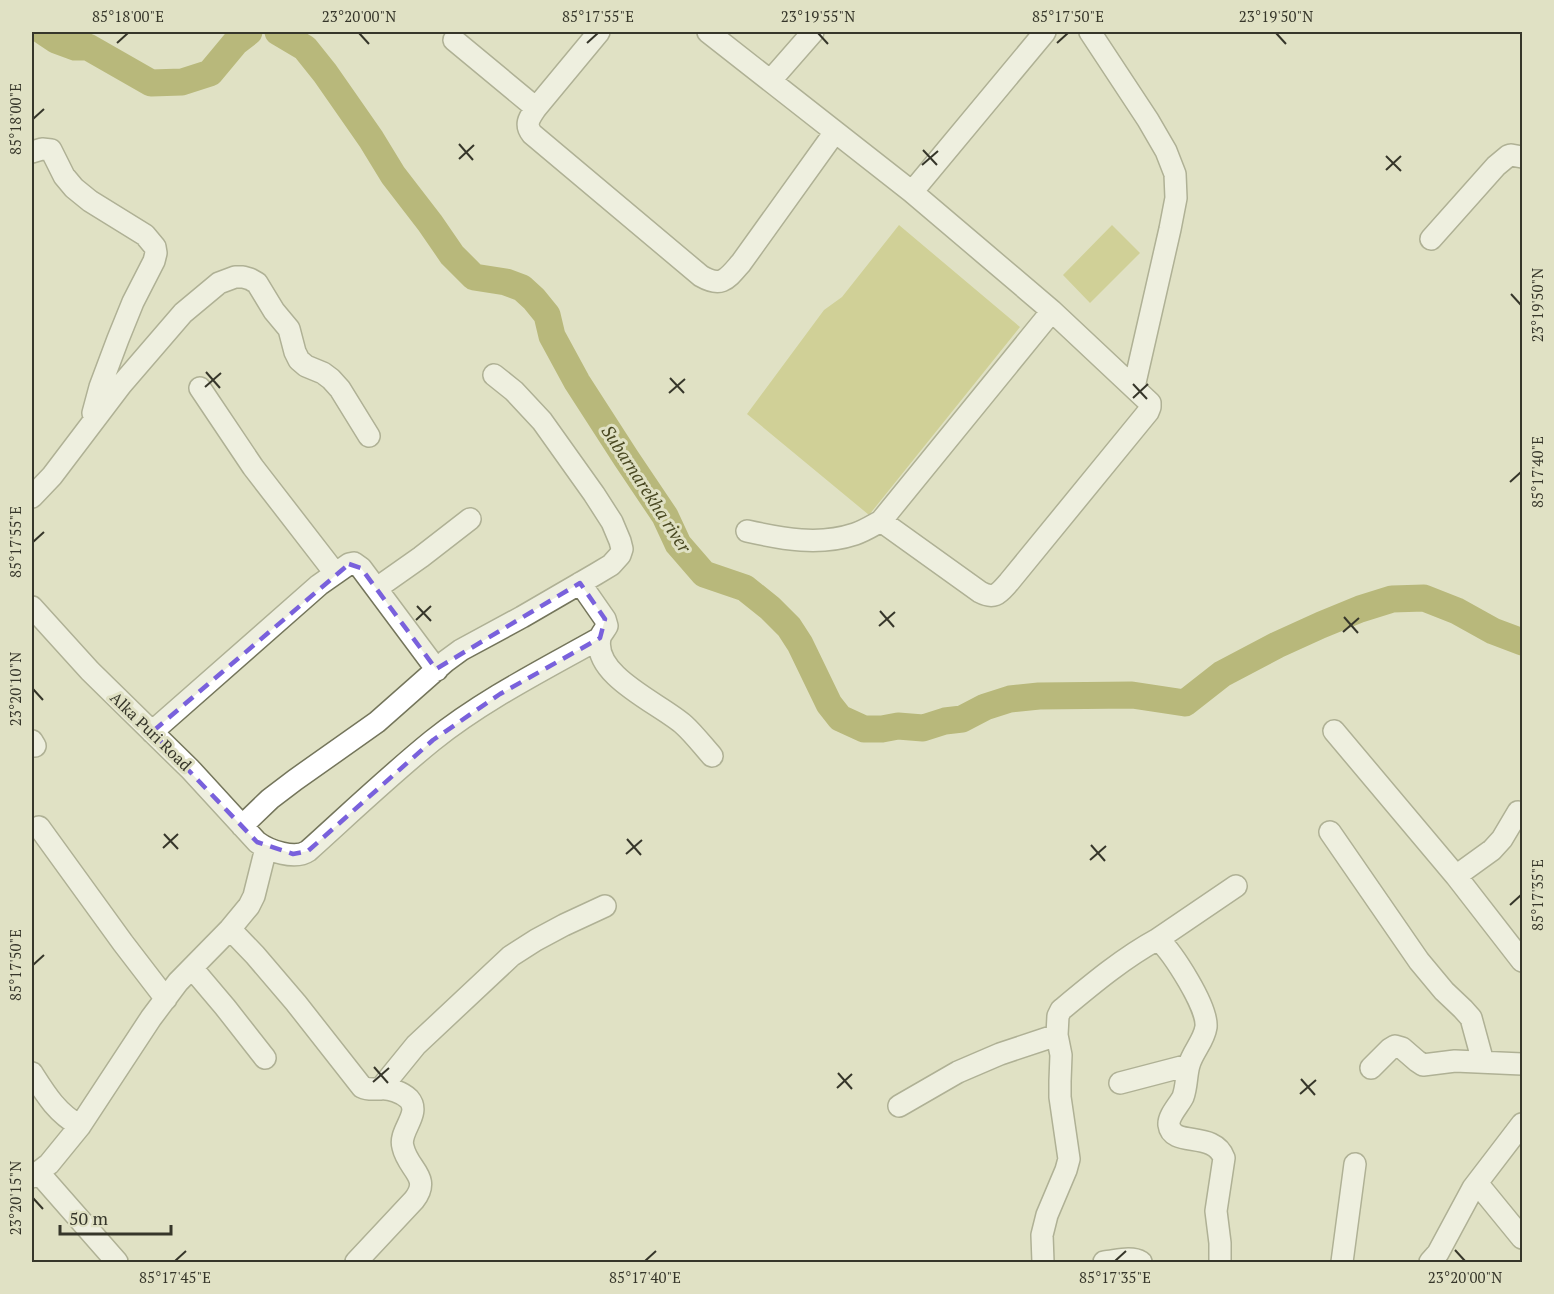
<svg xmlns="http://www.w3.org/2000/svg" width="1554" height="1294" font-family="'PT Serif',serif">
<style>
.green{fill:#bcbb5f}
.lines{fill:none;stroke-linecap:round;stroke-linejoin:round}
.river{stroke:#888622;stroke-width:27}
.minor-casing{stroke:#74755b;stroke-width:24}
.minor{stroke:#fff;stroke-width:21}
.marked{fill:none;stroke:#7961dc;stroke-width:4.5;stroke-dasharray:12 8;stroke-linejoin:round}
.ticks{fill:none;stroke:#36362a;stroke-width:2}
.labels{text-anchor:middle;stroke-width:6;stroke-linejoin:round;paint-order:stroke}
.street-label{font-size:16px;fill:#36362a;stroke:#e0e1c4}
.water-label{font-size:18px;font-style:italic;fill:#494821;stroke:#e0e1c4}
.neatline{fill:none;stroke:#36362a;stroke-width:2}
.ticks-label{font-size:15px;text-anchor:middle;fill:#36362a}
</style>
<rect width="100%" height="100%" fill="#e0e1c4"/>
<path class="green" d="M 899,225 L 1020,327 L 869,515 L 747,414 L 824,310 L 842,297 Z
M 1112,225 L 1140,253 L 1090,303 L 1063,275 Z"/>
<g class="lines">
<path class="river" d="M 44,32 L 56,40 L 75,47 L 88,47 L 151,83 L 182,82 L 210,73 L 235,43 L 249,32
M 278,32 L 305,48 L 325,73 L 371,139 L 393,175 L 430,223 L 452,255 L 474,277 L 506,282 L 522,288 L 534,299 L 547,315 L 552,336 L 577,382 L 626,458 L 665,516 L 678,544 L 704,574 L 745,588 L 770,608 L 789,627 L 800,644 L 829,704 L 840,718 L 864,729 L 882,729 L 898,726 L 923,728 L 945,721 L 962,719 L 985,707 L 1010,699 L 1039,696 L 1132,695 L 1185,703 L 1222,674 L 1277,645 L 1321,625 L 1360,609 L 1392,599 L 1424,598 L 1457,611 L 1493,631 L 1522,642"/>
<defs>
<path id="minor" d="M 599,32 L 536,108 C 530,117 524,124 532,134 L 701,276 C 722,288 727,279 741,263 L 835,132
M 708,32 L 912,192 L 985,254 L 1052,311 L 1150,403 L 1150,407 L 1148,412 L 1009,582 C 999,593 995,600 980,592 L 881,521
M 1090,32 L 1148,120 L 1166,151 L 1175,174 L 1176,198 L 1170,229 L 1134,387
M 454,40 L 536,108
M 771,80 L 813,32
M 32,152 L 42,149 L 51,150 L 64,176 L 74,188 L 90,201 L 145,235 L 155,247 L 156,253 L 154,261 L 133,302 L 118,339 L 100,387 L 93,413
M 912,192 L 1045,32
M 1431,239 L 1496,166 L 1508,156 L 1511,155 L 1522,157
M 200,388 L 253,467 L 335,573
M 32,497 L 52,476 L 121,385 L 183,313 L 219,283 L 235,277 L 243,277 L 250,279 L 257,283 L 274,311 L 289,329 L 295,352 L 299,360 L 306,366 L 323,373 L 331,379 L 340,389 L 369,436
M 747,531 C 783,539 819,546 855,534 C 864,531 872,526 881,521 L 1052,311
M 580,583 L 605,619 L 607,626 C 605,630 601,634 600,638 C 592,676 661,704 684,725 C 694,734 703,746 712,756
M 377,588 L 421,557 L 470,519
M 32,607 L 90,671 L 190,769 L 257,842 C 269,851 295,860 308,851 C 349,814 389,776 432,741 C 483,700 543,670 600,638
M 1334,731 L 1456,876 L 1522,961
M 152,732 L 319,585 L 349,564 L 354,563 L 361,568 L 437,670
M 32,741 L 35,746
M 242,826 L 270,799 L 295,780 L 377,722 L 446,661 L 461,650 L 522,617 L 596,574 L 611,565 L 620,555 L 622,549 L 620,541 L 612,522 L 594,494 L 542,421 L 514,391 L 494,375
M 39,827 L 123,943 L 166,999
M 1330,832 L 1419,961 L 1444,991 L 1463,1009 L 1471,1018 L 1483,1062
M 1456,876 L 1492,850 L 1502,839 L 1518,812
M 230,929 L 255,955 L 296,1003 L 362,1087 C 368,1090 372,1089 380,1089 C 389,1088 402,1092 409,1099 C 422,1114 398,1131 403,1147 C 408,1170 432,1177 414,1200 L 356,1262
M 1158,939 L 1236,886
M 192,968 L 225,1007 L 265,1058
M 1371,1068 L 1390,1049 L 1395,1046 L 1402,1048 L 1417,1061 L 1423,1065 L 1455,1061 L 1522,1064
M 32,1073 C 46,1095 57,1113 80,1126
M 1120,1083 L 1189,1065
M 381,1088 L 416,1045 L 511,956 L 536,940 L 564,925 L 605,906
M 899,1106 L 958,1072 L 1000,1054 L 1057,1035 L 1058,1016 L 1061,1010 C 1091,985 1123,958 1158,939 C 1173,953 1208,1007 1206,1027 C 1204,1041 1193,1051 1189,1065 C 1186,1075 1187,1086 1183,1097 C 1179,1105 1168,1116 1169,1125 C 1172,1148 1214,1130 1224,1158 L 1216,1211 L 1220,1243 L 1220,1262
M 38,1172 L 117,1262
M 32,1177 L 49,1164 L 80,1126 L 151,1018 L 178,982 L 230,929 L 249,906 L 254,896 L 266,848
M 1477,1183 L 1522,1238
M 1043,1262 L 1042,1235 L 1047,1215 L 1066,1170 L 1069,1159 L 1060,1097 L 1060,1081 L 1061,1055 L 1057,1035
M 1104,1262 C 1116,1261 1131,1256 1141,1262
M 1342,1262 L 1355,1164
M 1430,1262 L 1438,1253 L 1473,1188 L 1522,1124"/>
</defs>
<use href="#minor" class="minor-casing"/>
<use href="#minor" class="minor"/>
</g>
<path d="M0 0H1554V1294H0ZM 349,564 L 361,568 L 436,669 L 580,583 L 605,619 L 600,638 L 500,694 L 433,740 L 308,851 L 293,854 L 257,842 L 152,732 Z" fill="#e0e1c4" fill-opacity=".55" fill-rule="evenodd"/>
<path class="marked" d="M 349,564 L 361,568 L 436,669 L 580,583 L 605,619 L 600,638 L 500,694 L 433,740 L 308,851 L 293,854 L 257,842 L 152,732 Z"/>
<path class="ticks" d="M 359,33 L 369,44M 818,33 L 828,44M 1276,33 L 1286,44M 117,43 L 128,33M 587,43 L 598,33M 1057,43 L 1068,33M 33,119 L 44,109M 459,144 L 473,160M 923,150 L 937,165M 1386,156 L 1401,171M 459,159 L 474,145M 922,165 L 938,151M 1386,170 L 1401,156M 1511,294 L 1521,305M 206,372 L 220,388M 670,378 L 684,393M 1133,384 L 1147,399M 205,387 L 221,373M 669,393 L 685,379M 1133,398 L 1148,384M 1510,482 L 1521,472M 33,542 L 44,532M 417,606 L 431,621M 880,611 L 894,627M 1344,617 L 1358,633M 416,620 L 431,606M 879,626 L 895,612M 1343,632 L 1359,618M 33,689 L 43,700M 164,834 L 178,849M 627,839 L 641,855M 1091,845 L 1105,861M 163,848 L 178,834M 626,854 L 642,840M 1090,860 L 1106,846M 1510,905 L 1521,895M 33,965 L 44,955M 374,1067 L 388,1083M 838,1073 L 852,1089M 1301,1079 L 1315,1095M 373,1082 L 389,1068M 837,1088 L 852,1074M 1300,1094 L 1316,1080M 33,1198 L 43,1209M 1455,1250 L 1465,1261M 175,1261 L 186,1251M 645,1261 L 656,1251M 1115,1261 L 1126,1251"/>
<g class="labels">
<g class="street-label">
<text transform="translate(151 731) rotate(44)" y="6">Alka Puri Road</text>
</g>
<g class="water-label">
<text transform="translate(646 489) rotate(57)" y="6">Subarnarekha river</text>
</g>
</g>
<rect width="1554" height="1294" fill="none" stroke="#e0e1c4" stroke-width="66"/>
<path d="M60 1225v9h111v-9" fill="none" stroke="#36362a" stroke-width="3"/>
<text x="69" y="1225" font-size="18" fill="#36362a" stroke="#e0e1c4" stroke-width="4.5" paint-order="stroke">50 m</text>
<rect x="33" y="33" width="1488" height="1228" class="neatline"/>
<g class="ticks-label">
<text x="128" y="22">85°18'00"E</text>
<text x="359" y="22">23°20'00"N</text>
<text x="598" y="22">85°17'55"E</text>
<text x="818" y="22">23°19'55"N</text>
<text x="1068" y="22">85°17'50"E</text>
<text x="1276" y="22">23°19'50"N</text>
<text transform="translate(16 119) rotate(-90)" y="5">85°18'00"E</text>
<text transform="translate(1538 305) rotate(-90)" y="5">23°19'50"N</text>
<text transform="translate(1538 472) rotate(-90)" y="5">85°17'40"E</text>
<text transform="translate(16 542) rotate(-90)" y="5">85°17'55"E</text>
<text transform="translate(16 689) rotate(-90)" y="5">23°20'10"N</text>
<text transform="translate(1538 895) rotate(-90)" y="5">85°17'35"E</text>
<text transform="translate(16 965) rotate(-90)" y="5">85°17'50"E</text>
<text transform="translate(16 1198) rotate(-90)" y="5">23°20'15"N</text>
<text x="175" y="1283">85°17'45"E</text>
<text x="645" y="1283">85°17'40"E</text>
<text x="1115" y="1283">85°17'35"E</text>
<text x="1465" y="1283">23°20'00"N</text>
</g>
</svg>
